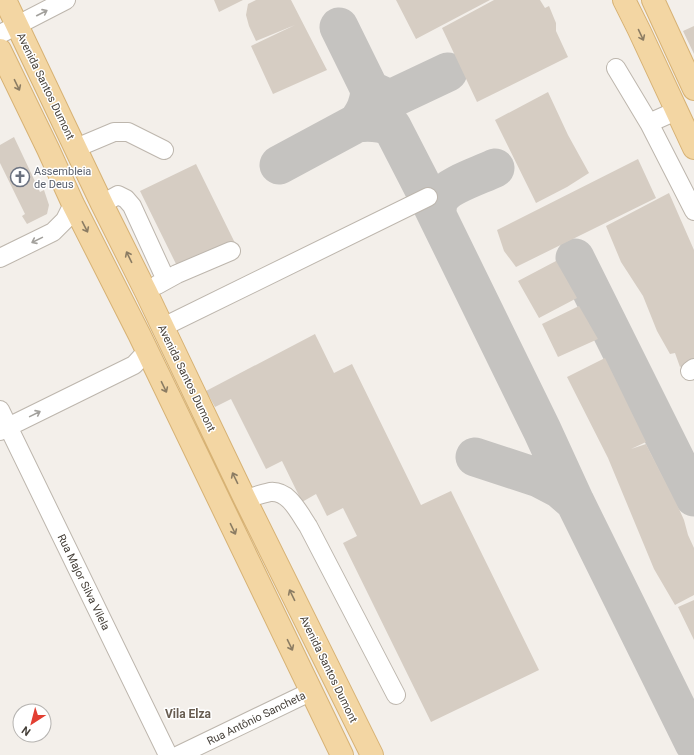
<svg xmlns="http://www.w3.org/2000/svg" width="694" height="755" font-family="Roboto,sans-serif">
<style>
.lines{fill:none;stroke-linecap:round;stroke-linejoin:round}
.taxiway{stroke:#c5c3c0;stroke-width:39}
.building{fill:#d6cdc3}
.minor-casing{stroke:#bdb6ad;stroke-width:20}
.major-casing{stroke:#d7b274;stroke-width:24}
.minor{stroke:#fff;stroke-width:18}
.major{stroke:#f3d6a3;stroke-width:22}
.oneway{stroke:#a2a09c}
.oneway2{stroke:#8b7c63}
.labels{text-anchor:middle;stroke-width:3;stroke-linejoin:round;paint-order:stroke}
.street-label{font-size:11px;fill:#464039;stroke:#fff}
.worship-label{font-size:11px;fill:#5b616d;stroke:#fff;text-anchor:start}
.neighbourhood-label{font-size:12px;font-weight:bold;fill:#685d51;stroke:#fff}
</style>
<rect width="100%" height="100%" fill="#f3efea"/>
<g class="lines">
<path class="taxiway" d="M 339,27 L 370,90
M 448,72 L 395,97 L 385,97 L 370,90 C 369,104 365,112 357,123 C 370,121 380,122 392,127 L 428,197 L 542,430 L 575,502 L 694,743
M 279,165 L 357,123
M 437,215 C 437,209 437,202 441,197 C 449,185 481,175 495,168
M 575,258 L 694,497
M 475,457 L 539,478 L 560,489 L 575,502"/>
</g>
<path class="building" d="M 214,0 L 243,0 L 219,12 Z
M 256,0 L 291,0 L 327,70 L 273,94 L 251,46 L 295,25 L 256,41 L 249,26 L 246,15 L 248,4 Z
M 396,0 L 490,0 L 416,39 Z
M 494,0 L 540,0 L 545,8 L 549,6 L 556,23 L 556,31 L 568,57 L 477,102 L 442,28 Z
M 694,26 L 694,54 L 683,31 Z
M 548,92 L 568,135 L 589,173 L 567,187 L 536,203 L 495,120 Z
M 14,137 L 40,192 L 44,190 L 49,205 L 47,214 L 27,224 L 22,216 L 25,214 L 0,163 L 0,145 Z
M 638,159 L 656,198 L 516,267 L 504,251 L 497,230 Z
M 196,164 L 235,243 L 179,270 L 140,191 Z
M 669,193 L 694,250 L 694,359 L 680,367 L 675,353 L 670,354 L 657,331 L 643,296 L 621,262 L 606,226 Z
M 556,261 L 577,298 L 539,318 L 518,281 Z
M 579,306 L 598,339 L 558,357 L 542,324 Z
M 315,334 L 334,373 L 352,364 L 421,505 L 451,491 L 539,670 L 431,722 L 343,543 L 357,536 L 343,508 L 327,516 L 316,494 L 302,502 L 282,461 L 266,469 L 231,399 L 215,407 L 206,391 Z
M 605,358 L 646,442 L 631,449 L 646,444 L 679,509 L 684,520 L 688,535 L 694,548 L 694,595 L 675,605 L 654,569 L 608,458 L 567,377 Z
M 694,600 L 694,640 L 678,607 Z"/>
<g class="lines">
<defs>
<path id="minor" d="M 0,34 L 66,0
M 616,68 L 649,123 L 676,111
M 649,123 L 694,211
M 76,148 L 114,132 L 128,132 L 164,150
M 102,204 L 118,195 L 126,199 L 132,206 L 166,280
M 0,258 L 53,232 L 65,220 L 73,204
M 157,285 L 177,274 L 231,251
M 163,327 L 428,197
M 690,371 L 694,368
M 0,410 L 168,755
M 0,431 L 134,365 L 147,351
M 245,499 C 253,497 261,494 270,492 C 289,490 299,513 308,526 L 396,695
M 179,755 L 312,691"/>
<path id="major" d="M 5,0 L 102,204 L 146,292 L 245,499 L 372,755
M 624,0 L 639,30 L 694,148
M 653,0 L 694,89
M 0,50 L 48,149 L 73,204 L 139,334 L 342,755"/>
</defs>
<use href="#minor" class="minor-casing"/>
<use href="#major" class="major-casing"/>
<use href="#minor" class="minor"/>
<use href="#major" class="major"/>
</g>
<defs><path id="oneway-shaft" d="M-6 0H5M1.5-3L5.5 0L1.5 3" fill="none" stroke-width="1.6" stroke-linecap="round" stroke-linejoin="round"/></defs>
<g class="oneway">
<use href="#oneway-shaft" transform="translate(42 13) rotate(-27)"/>
<use href="#oneway-shaft" transform="translate(37 240) rotate(154)"/>
<use href="#oneway-shaft" transform="translate(35 414) rotate(-26)"/>
</g>
<g class="oneway2">
<use href="#oneway-shaft" transform="translate(641 35) rotate(65)"/>
<use href="#oneway-shaft" transform="translate(17 85) rotate(64)"/>
<use href="#oneway-shaft" transform="translate(85 227) rotate(63)"/>
<use href="#oneway-shaft" transform="translate(129 257) rotate(-116)"/>
<use href="#oneway-shaft" transform="translate(164 387) rotate(64)"/>
<use href="#oneway-shaft" transform="translate(235 478) rotate(-116)"/>
<use href="#oneway-shaft" transform="translate(233 529) rotate(64)"/>
<use href="#oneway-shaft" transform="translate(292 595) rotate(-116)"/>
<use href="#oneway-shaft" transform="translate(290 645) rotate(64)"/>
</g>
<defs>
<symbol id="church-ring" viewBox="-11 -11 22 22"><circle r="9.5" fill="#fff" stroke="#6b7280" stroke-width="1.5"/><path d="M-1.2-6h2.4v3.5h3.3v2.4h-3.3V6h-2.4V-.1h-3.3v-2.4h3.3Z" fill="#6b7280"/></symbol>
</defs>
<g fill-rule="evenodd">
<use href="#church-ring" x="9" y="166" width="22" height="22"/>
</g>
<g class="labels">
<g class="street-label">
<text transform="translate(46 86) rotate(64)" y="4">Avenida Santos Dumont</text>
<text transform="translate(187 378) rotate(64)" y="4">Avenida Santos Dumont</text>
<text transform="translate(84 582) rotate(64)" y="4">Rua Major Silva Vilela</text>
<text transform="translate(329 669) rotate(64)" y="4">Avenida Santos Dumont</text>
<text transform="translate(256 718) rotate(-26)" y="4">Rua Antônio Sancheta</text>
</g>
<g class="worship-label">
<text x="34" y="175">Assembleia<tspan x="34" dy="13">de Deus</tspan></text>
</g>
<g class="neighbourhood-label">
<text x="188" y="718">Vila Elza</text>
</g>
</g>
<g transform="translate(32 723) rotate(216)"><circle r="19" fill="#ffffff" stroke="#b5b3b0"/>
<path d="M0-3L7 15L0 10L-7 15Z" fill="#e23f32"/>
<text y="-6" font-size="11" font-weight="bold" text-anchor="middle" fill="#464039">N</text>
</g>
</svg>
